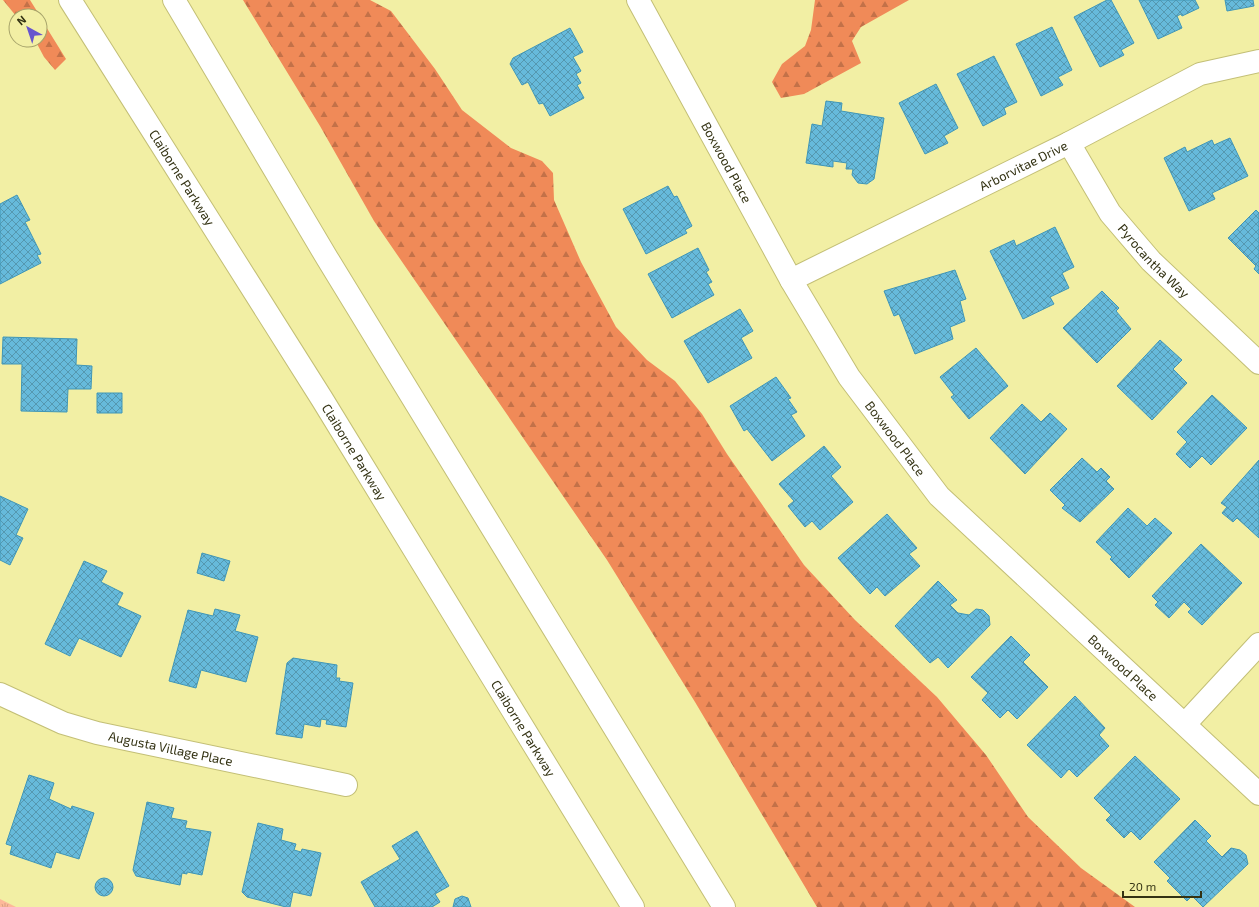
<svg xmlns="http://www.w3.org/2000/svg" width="1259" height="907" font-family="'Exo 2',sans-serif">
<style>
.grass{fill:url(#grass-tufts)}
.forest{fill:url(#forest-firs)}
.building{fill:url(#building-cross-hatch);stroke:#4096b6}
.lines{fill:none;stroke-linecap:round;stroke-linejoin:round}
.minor-casing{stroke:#c3bf76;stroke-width:24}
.major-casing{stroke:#c3bf76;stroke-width:24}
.minor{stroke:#fff;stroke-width:22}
.major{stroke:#fff;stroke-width:22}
.labels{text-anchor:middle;stroke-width:4;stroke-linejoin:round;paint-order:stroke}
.street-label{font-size:13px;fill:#333213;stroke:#f2efa4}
</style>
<defs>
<pattern id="grass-tufts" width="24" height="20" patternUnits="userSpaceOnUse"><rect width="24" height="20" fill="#fdb999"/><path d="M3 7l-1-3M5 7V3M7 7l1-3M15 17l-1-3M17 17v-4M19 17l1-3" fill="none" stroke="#d9a083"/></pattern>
<pattern id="forest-firs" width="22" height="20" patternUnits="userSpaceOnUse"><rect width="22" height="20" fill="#f08a58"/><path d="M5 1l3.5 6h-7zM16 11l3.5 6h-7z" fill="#c37148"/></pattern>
<pattern id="building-cross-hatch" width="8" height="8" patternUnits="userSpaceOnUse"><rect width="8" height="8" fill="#66badb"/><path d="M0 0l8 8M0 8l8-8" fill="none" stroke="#5598b0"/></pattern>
</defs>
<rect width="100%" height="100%" fill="#f2efa4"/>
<path class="grass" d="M 0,899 L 16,907 L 0,907 Z"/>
<path class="forest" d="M 3,0 L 30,0 L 40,16 L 16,16 Z
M 243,0 L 370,0 L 391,11 L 435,69 L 462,110 L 511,148 L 542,161 L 553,173 L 554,200 L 581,262 L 616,327 L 647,360 L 675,381 L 702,414 L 727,454 L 804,565 L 855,620 L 937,697 L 986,755 L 1028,817 L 1081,868 L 1135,907 L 817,907 L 695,702 L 607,560 L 374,221 L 320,126 Z
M 815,0 L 909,0 L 861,27 L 852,41 L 861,63 L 804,94 L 781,98 L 772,82 L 782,64 L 805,46 L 811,30 Z
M 40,17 L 66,59 L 55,70 L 44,57 L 35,40 L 40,40 Z"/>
<path class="building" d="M 1107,0 L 1111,0 L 1134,43 L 1121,50 L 1124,55 L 1100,67 L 1074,17 Z
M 1139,0 L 1195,0 L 1199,8 L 1182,16 L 1181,14 L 1177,16 L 1182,28 L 1158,39 Z
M 1225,0 L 1253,0 L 1254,6 L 1227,11 Z
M 1052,27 L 1072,70 L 1058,77 L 1063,85 L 1041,96 L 1016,44 Z
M 570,28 L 583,52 L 573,57 L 581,71 L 576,74 L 581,83 L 577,85 L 584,98 L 550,116 L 543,103 L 539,104 L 528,82 L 522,85 L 510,64 L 513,58 Z
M 994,56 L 1017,102 L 1004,108 L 1006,114 L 983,126 L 957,74 Z
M 936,84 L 958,128 L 944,136 L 948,143 L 925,154 L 899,103 Z
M 826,101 L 842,103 L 841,111 L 884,118 L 874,179 L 867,184 L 858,183 L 852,175 L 853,169 L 846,169 L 847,163 L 833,161 L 833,167 L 806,163 L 812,124 L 822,126 Z
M 1230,138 L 1248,176 L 1212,193 L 1215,199 L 1189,211 L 1164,158 L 1185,147 L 1187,152 L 1212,140 L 1214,145 Z
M 668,186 L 674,197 L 677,196 L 692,226 L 685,230 L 687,233 L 646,254 L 623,209 Z
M 17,195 L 30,220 L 25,222 L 41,254 L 37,255 L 41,263 L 0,284 L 0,204 Z
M 1256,210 L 1259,213 L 1259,274 L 1254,269 L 1256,266 L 1228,238 Z
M 1055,227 L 1074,267 L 1062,273 L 1069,288 L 1050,297 L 1054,304 L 1023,319 L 990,251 L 1014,240 L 1016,246 Z
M 698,248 L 709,270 L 706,272 L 712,282 L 708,284 L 714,295 L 672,318 L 648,274 Z
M 955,270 L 966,299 L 960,301 L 965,321 L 950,327 L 953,339 L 915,354 L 899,314 L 894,316 L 884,291 Z
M 1102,291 L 1119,308 L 1116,311 L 1131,329 L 1097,363 L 1063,328 Z
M 740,309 L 753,331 L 741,338 L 752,358 L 708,383 L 684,341 Z
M 3,337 L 77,339 L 76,365 L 92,366 L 91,389 L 68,389 L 67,412 L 21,411 L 22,364 L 2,364 Z
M 1160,340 L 1182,360 L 1173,369 L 1187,383 L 1152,420 L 1117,386 Z
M 976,348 L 1008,386 L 969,419 L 951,397 L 954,395 L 940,377 Z
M 776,377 L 791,398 L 788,399 L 797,412 L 791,415 L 805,436 L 772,461 L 747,429 L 744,431 L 730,406 Z
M 97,393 L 122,393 L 122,413 L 97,413 Z
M 1212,395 L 1247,428 L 1211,465 L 1202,456 L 1190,468 L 1176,454 L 1187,442 L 1177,432 Z
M 1022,404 L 1041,422 L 1050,413 L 1067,429 L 1025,474 L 990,438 Z
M 824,446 L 841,467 L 831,476 L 853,502 L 820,530 L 812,521 L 805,527 L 788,506 L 794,501 L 779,484 Z
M 1082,458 L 1097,472 L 1101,468 L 1110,477 L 1106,481 L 1114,489 L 1080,522 L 1062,508 L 1065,505 L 1050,490 Z
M 1259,460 L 1259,538 L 1237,518 L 1233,522 L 1222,513 L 1227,507 L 1221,503 Z
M 0,496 L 28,509 L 16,535 L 23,538 L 10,565 L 0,560 Z
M 1128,508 L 1147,526 L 1155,518 L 1172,533 L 1129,578 L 1110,559 L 1112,557 L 1096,542 Z
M 887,514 L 917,548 L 909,554 L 920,566 L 885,596 L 877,587 L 870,594 L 838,558 Z
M 1201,544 L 1242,583 L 1202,625 L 1188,612 L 1191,609 L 1184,602 L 1169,618 L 1155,605 L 1158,602 L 1152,596 Z
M 202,553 L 230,561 L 224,581 L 197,573 Z
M 84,561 L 107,571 L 101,582 L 123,593 L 117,605 L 141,616 L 121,657 L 79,638 L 70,656 L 45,644 Z
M 938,581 L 957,600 L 950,605 L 958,613 L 969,615 L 976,609 L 983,610 L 989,616 L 990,625 L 948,668 L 938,657 L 930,663 L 895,626 Z
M 215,609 L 240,615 L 235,631 L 258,637 L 246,682 L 201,670 L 196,688 L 169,681 L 188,610 L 213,616 Z
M 1011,636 L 1030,655 L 1023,662 L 1048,687 L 1017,719 L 1008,710 L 1000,718 L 982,700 L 988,693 L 971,677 Z
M 293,658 L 337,665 L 336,678 L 340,678 L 339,681 L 353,683 L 346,727 L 326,724 L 327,720 L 321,719 L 320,727 L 304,724 L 302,738 L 276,734 L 287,663 Z
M 1075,696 L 1105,728 L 1099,735 L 1109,746 L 1077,777 L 1069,769 L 1061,778 L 1027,745 Z
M 1135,756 L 1180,799 L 1140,840 L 1131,831 L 1124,838 L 1106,820 L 1111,815 L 1094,798 Z
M 29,775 L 54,783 L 49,799 L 71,809 L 72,806 L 94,813 L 79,859 L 56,852 L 51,868 L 10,854 L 12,846 L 6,844 Z
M 147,802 L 174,808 L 171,818 L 187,821 L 185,828 L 211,832 L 202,875 L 187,872 L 187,874 L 182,873 L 180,885 L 136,876 L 133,870 Z
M 1195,820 L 1211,836 L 1206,841 L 1222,857 L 1231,848 L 1240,850 L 1246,855 L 1248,864 L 1203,907 L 1192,896 L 1187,901 L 1167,881 L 1170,878 L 1154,862 Z
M 258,823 L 283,829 L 281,840 L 296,844 L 294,850 L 301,852 L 302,849 L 321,853 L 311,896 L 293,892 L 290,907 L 286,907 L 247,897 L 242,892 Z
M 417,831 L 449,886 L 435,894 L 440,902 L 432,907 L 375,907 L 361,882 L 400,859 L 392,846 Z
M95 887a9 9 0 1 1 18 0a9 9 0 1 1-18 0Z
M 462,896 L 468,898 L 471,907 L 453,907 L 455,899 Z"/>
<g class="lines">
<defs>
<g id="minor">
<path id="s1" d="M 638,0 L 791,280 L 849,377 L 939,496 L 1259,794"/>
<path id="s2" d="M 1069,143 L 1110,213 L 1151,261 L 1259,363"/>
<path id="s3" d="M 791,280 L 1069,143 L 1200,74 L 1259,61"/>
<path id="s4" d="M 0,694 L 63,723 L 97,733 L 346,785"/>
<path d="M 1185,724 L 1259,644"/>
</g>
<g id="major">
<path id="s5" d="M 70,0 L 322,399 L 633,907"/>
<path d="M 174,0 L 327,258 L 724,907"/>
</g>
</defs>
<use href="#minor" class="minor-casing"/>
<use href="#major" class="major-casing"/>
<use href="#minor" class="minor"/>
<use href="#major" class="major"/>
</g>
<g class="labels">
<g class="street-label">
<text dy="5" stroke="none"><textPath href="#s1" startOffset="185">Boxwood Place</textPath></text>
<text dy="5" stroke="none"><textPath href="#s3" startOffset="259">Arborvitae Drive</textPath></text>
<text dy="5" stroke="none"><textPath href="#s5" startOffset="210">Claiborne Parkway</textPath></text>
<text dy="5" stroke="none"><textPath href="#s2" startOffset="146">Pyrocantha Way</textPath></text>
<text dy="5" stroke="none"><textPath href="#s1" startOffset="509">Boxwood Place</textPath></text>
<text dy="5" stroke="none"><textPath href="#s5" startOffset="534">Claiborne Parkway</textPath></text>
<text dy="5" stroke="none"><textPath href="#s1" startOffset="833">Boxwood Place</textPath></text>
<text dy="5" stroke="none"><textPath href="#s5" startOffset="858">Claiborne Parkway</textPath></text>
<text dy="5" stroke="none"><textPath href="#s4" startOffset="180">Augusta Village Place</textPath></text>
</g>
</g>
<g transform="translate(28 28) rotate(320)"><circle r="19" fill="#f2efa4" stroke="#a6a36a"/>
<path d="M0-3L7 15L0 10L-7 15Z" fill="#6754ce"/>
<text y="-6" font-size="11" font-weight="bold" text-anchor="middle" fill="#333213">N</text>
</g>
<path d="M1123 891v6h78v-6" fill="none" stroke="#333213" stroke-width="2"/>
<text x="1129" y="891" font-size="12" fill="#333213" stroke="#f2efa4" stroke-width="3" paint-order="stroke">20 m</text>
</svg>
